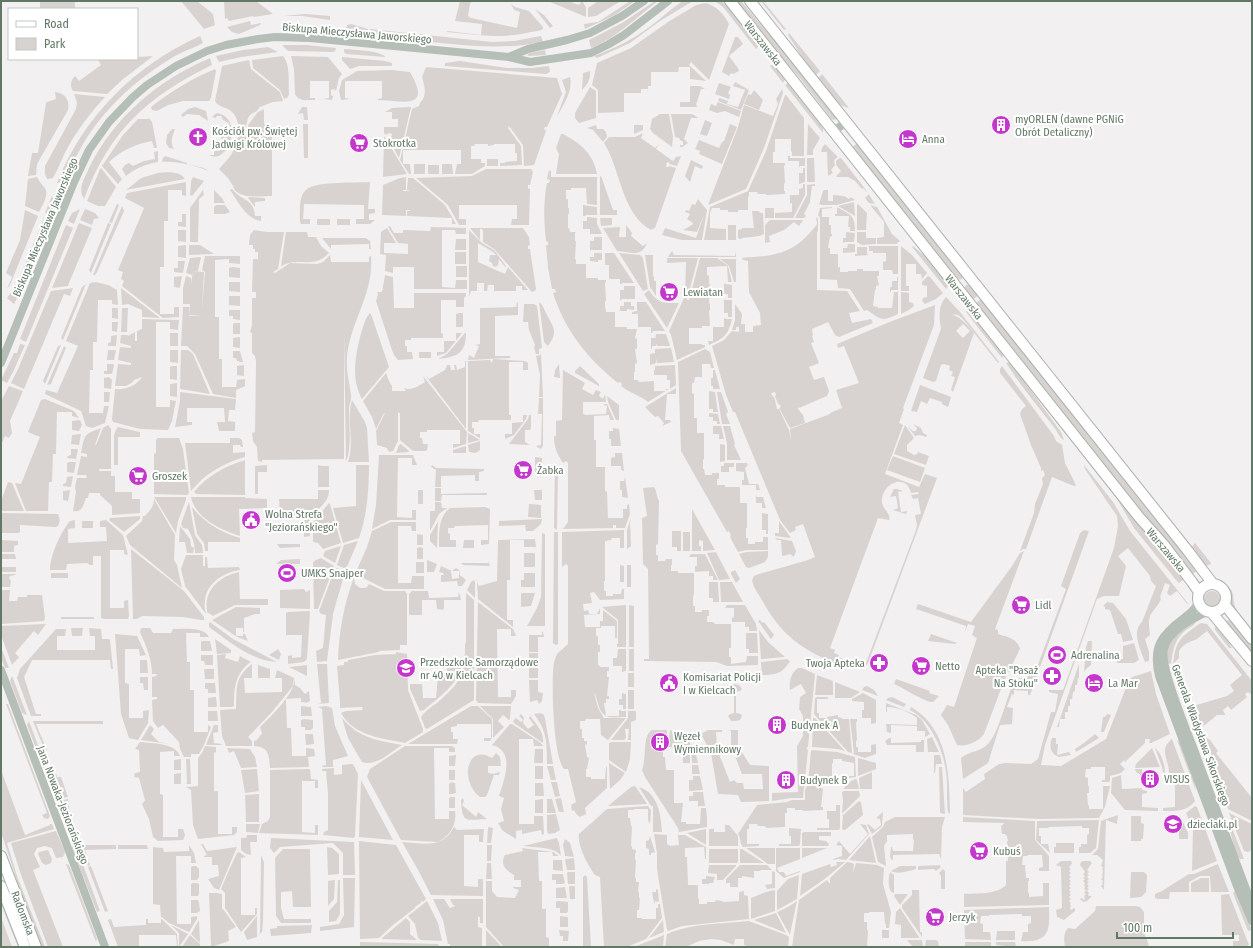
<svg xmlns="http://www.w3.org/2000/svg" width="1253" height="948" font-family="'Fira Sans Condensed',sans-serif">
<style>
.green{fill:#d8d3d0;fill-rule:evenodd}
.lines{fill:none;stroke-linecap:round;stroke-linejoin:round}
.major-casing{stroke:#a9b1aa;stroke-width:12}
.minor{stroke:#b6beb8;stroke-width:8}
.major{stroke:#fff;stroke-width:10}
.labels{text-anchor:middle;stroke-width:4;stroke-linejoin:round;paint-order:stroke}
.street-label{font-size:11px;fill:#627866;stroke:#fff}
.poi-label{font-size:11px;fill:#627866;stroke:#fff;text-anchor:start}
</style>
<rect width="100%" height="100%" fill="#f3f0f1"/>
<path class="green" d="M 40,1 L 75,1 L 75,9 L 40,9 Z
M 181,1 L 197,1 L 213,14 L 215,25 L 204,29 Z
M 224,1 L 256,1 L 273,14 L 254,17 L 253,16 L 229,21 L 227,18 L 225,19 Z
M 460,1 L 475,1 L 472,1 L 470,4 L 468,16 L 471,18 L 517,28 L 520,12 L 514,10 L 511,4 L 515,7 L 529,11 L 543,27 L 543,29 C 540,31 535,31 531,32 C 503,39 475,35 447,32 L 447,31 L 481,35 L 482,24 L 455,21 Z
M 548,1 L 568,1 L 579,5 L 582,1 L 586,7 L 586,17 Z
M 598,1 L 621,1 L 596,16 L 588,17 L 588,8 Z
M 630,1 L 635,1 L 615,15 L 585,29 L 584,24 L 598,22 Z
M 655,1 L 658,1 C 637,17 616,38 591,48 L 589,40 L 622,23 Z
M 683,1 L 693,1 L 660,21 L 630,43 L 597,58 L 594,56 C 613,49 632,40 648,28 C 660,20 670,9 683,1 Z
M 715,1 L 722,1 L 729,8 L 759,46 L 756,49 L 724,8 Z
M 736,1 L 741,1 L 761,25 L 797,66 L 838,118 L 837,119 L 833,120 L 831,118 L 799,77 L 776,52 Z
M 761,1 L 763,1 L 786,29 L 784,30 Z
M 706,3 C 716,6 725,15 729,24 L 709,80 L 691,62 L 689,65 L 706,81 L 690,79 L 690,67 L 679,67 L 678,72 L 651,72 L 651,86 L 648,86 L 648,89 L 641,89 L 641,93 L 624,93 L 624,112 L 598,113 L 598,90 L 592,85 L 597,63 L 631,48 L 668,22 L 696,5 Z
M 535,9 L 544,15 L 553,26 L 550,28 Z
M 305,14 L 330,16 L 330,20 L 302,16 L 283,16 Z
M 250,21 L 251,25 L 261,23 L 260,25 L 239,34 L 232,32 L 227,27 Z
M 351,24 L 368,29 L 368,34 L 346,29 L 347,25 Z
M 370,29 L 492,42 L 514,41 L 541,36 L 543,42 C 489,53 433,41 378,36 L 378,35 L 369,34 Z
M 789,33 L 820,71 L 816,75 L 804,60 L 788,35 Z
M 200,36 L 203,43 C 194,48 184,51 175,56 C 138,78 106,106 83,144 C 80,150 76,156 73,163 C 71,168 70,175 65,179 C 63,182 61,183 57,183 C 83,117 135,65 200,36 Z
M 735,37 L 738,37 L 743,44 L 729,56 L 738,68 L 739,71 L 733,74 L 731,73 L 729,76 L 722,72 Z
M 282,45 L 306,45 L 336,48 L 335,51 L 333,52 L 288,51 Z
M 268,47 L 278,52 L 241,57 L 219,62 L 216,56 L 243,50 Z
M 344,49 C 355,50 378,50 386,57 L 346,54 L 344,52 Z
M 545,50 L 546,55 L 529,56 L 527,55 L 529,53 Z
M 153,56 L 122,80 L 107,94 L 73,91 C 70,86 70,81 75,76 L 79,81 L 101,65 L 98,60 L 137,59 L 137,57 Z
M 283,56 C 291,66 288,82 289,95 L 287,98 L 284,99 L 280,90 L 253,68 L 252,60 Z
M 291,56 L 328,57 L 342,74 L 339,78 L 336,91 L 334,89 L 331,90 L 331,95 L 333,96 L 332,100 L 323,99 L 329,98 L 329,81 L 310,81 L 310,98 L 315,98 L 315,100 C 307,100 299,102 295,94 L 294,69 Z
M 342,57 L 385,61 L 392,63 L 392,66 L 359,66 L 350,69 L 342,60 Z
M 210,58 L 212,65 C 147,97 110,130 84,199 C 77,188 85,178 89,168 C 114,117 158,80 210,58 Z
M 249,60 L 251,69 L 280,92 L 283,101 L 273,102 L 260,107 L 257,111 L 251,114 L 248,118 L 246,126 L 248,136 L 247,145 L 252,146 L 248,125 L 258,112 L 264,109 L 264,124 L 271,125 L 272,128 L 272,196 C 260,196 239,200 233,187 L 235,185 L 233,186 L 228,178 L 219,169 C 224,163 231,157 234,149 C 240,138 241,119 231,111 C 226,107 218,107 215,101 L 222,66 Z
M 460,61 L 507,68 L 531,68 L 549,66 L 550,72 L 546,74 L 445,66 L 445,63 Z
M 773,64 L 785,79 L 783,83 L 770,66 Z
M 426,67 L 557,78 L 562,94 L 547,127 L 545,127 L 544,129 L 546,131 L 534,165 L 524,166 L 523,145 L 509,126 L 508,128 L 521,146 L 522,165 L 500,166 L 500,163 L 505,163 L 505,162 L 517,161 L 517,153 L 515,153 L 515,144 L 494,144 L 494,145 L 488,146 L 488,144 L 475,144 L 474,146 L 471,146 L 471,159 L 481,159 L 481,163 L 485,163 L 485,166 L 472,174 L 455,174 L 457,164 L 461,164 L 461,150 L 403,150 L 403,164 L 410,164 L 411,174 L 409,174 L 400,160 L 412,109 L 419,106 C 420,102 422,101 424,97 C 426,91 424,84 422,77 Z
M 215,69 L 216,71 L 211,98 L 209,101 L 183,101 L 168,105 L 157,111 L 152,110 L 151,107 C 170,92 191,79 215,69 Z
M 392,70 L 410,72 C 433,112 401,100 377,100 L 378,99 L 382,98 L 382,81 L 345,81 L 345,98 L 350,99 L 341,100 L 339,91 L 342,80 L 357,71 Z
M 590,71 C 591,79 587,85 582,90 L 583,73 Z
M 822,74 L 849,108 L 840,105 L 818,78 Z
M 570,77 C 573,91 564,104 557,116 L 566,92 L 562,80 Z
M 735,82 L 749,90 L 741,110 L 718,101 L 719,98 L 728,101 L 727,104 L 738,107 L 745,90 L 733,86 Z
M 719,83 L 731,87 L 728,93 L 730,95 L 729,99 L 715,94 Z
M 788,83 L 821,124 L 823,129 L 823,133 L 785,85 Z
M 690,86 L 700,86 L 705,89 L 701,89 L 696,105 L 698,107 L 680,107 L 680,102 L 690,102 Z
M 590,87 L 596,91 L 596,118 L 579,123 L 575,118 L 575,113 Z
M 782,89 L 783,93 L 764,148 L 746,189 L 708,205 L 738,127 L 744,105 L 773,116 L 778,104 L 776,99 Z
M 754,90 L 763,100 L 759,110 L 744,104 L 748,94 L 751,95 Z
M 55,92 C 65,93 70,100 68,110 L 37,164 L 36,175 L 28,176 L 32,153 L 38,153 L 46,103 L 47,102 L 56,99 Z
M 74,94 L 105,97 C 91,112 78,129 68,147 C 62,157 59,168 53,178 L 47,179 L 45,174 L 45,166 L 76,109 L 77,102 Z
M 785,95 L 786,95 L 804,118 L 804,156 L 792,156 L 792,152 L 791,151 L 791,139 L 775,139 L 775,152 L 773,152 L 773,163 L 785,163 L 785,165 L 784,166 L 785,183 L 784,184 L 784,191 L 785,191 L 785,194 L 766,195 L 766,194 L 758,194 L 757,192 L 749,192 L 749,196 L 748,197 L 748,210 L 738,210 L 738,212 L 728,212 L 728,210 L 720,210 L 720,208 L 712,208 L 710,213 L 710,228 L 726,229 L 726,240 L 704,240 L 710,207 L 748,191 L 766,151 Z
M 718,102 L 741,111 L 739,117 L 725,111 L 717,113 L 709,110 L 711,104 L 716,106 Z
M 195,107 L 206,111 L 208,121 L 199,115 L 187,114 L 183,117 L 181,115 L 188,109 Z
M 302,107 L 307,107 L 308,120 L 304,120 L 303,113 L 298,114 Z
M 411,107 L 399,158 L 388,138 L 391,138 L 392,134 L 389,133 L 386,135 L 384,133 L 384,127 L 398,127 L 398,119 L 392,119 L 392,112 L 385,112 L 392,108 Z
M 218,113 C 245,120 227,166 209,155 L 214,155 L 214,152 L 215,151 L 219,151 L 225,147 L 225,143 L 221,138 L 223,131 L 226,131 L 230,128 L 229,123 L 223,120 L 221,116 L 217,116 L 216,118 L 212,117 L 215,114 Z
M 660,114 L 669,114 L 673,137 L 672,147 L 653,133 L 650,129 L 652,119 Z
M 671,114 L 692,114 L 697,117 L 698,118 L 691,118 L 684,139 L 688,143 L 682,147 L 680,147 L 680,145 L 683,145 L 683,141 L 681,141 L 679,138 L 675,137 Z
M 149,118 L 152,122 L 157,148 L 154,148 L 152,141 C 136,144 122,150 109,162 L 122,179 L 118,184 L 102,166 L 123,135 L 138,119 L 148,119 Z
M 705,120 L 712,123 L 707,136 L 700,134 Z
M 303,124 L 308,124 L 308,158 L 304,158 Z
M 730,124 L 737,127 L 722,164 L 699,154 L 700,151 L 695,149 L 699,140 L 719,148 L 722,142 L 724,141 Z
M 808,124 L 820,138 L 813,150 L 813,155 L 807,155 Z
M 596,125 L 597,129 L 603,129 L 606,132 L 607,137 L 603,142 L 593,130 L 587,128 Z
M 634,125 L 643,125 L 643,130 L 634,134 Z
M 172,129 L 175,129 C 172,136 170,143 174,149 L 169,148 L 166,143 L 167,135 Z
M 643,133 L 641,138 L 655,148 L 659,144 L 656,149 L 673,161 L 676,157 L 681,156 L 677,166 L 669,164 L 670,163 L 667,162 L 666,167 L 668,167 L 669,166 L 676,168 L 655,228 L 651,230 C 621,213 621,170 604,143 L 609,137 L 635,137 Z
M 561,134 L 563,134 C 580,143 594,154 597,174 L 556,174 L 559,154 L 556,148 Z
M 384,136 L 407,174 L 383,177 Z
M 859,142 L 963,274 L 962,279 L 957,280 L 851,148 Z
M 825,144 L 838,157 L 834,160 L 835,165 L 831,170 L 833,173 L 828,176 L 827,152 L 821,152 L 822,148 Z
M 158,151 L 158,162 C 146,164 136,168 126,176 L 122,169 L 125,165 L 129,163 L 133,166 L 144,161 L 155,159 L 154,152 Z
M 165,156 L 187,163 L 187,164 L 204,168 L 209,171 C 196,166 178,161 162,162 L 163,158 Z
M 788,156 L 790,156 L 790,158 L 805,158 L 805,166 L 800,166 L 799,168 L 799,161 L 788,161 Z
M 807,158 L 814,158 L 815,182 L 807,182 Z
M 840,158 L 841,158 L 866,190 L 875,204 L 869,203 L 865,198 L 869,194 L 863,188 L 862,189 L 855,181 L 848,177 L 837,177 L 836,176 L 841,171 L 836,165 L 836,161 Z
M 487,159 L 498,159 L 498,166 L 487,166 Z
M 691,160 L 703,166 L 702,169 L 695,166 L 690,182 L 685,176 Z
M 414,164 L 425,164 L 425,174 L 414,174 Z
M 442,164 L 452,164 L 453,174 L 442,174 Z
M 428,165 L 439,165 L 439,174 L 428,174 Z
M 101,168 L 116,187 L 105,206 L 98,206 L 87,201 L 100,169 Z
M 803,168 L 805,168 L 805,182 L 799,184 L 799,173 L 803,173 Z
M 486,169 L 531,169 L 533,172 L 530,185 L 528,185 L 528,188 L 530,189 L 529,225 L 511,225 L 512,219 L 517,219 L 517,205 L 459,205 L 459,219 L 466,219 L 466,225 L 459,225 L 448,205 L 416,178 L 472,176 Z
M 549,170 L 551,171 L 551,177 L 597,177 L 597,205 L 587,204 L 586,188 L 571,188 L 571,190 L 566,190 L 566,199 L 568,199 L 568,208 L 569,208 L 569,214 L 568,214 L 568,228 L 569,228 L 570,232 L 576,232 L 575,233 L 575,241 L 576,241 L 575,259 L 576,260 L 576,264 L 586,264 L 586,278 L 598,278 L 598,280 L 606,280 L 606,282 L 605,283 L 606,301 L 605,301 L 605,308 L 606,309 L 606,312 L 615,312 L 615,327 L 627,327 L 627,329 L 637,329 L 635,338 L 637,339 L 637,349 L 635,349 L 637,363 L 635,364 L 635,372 L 634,372 L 634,380 L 638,380 L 639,382 L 654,381 L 654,391 L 666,391 L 666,389 L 669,389 L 648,402 C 639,395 630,393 621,386 L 622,384 L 620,382 L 618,383 C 588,359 565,331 553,293 L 556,292 L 555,289 L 552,289 L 548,268 L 546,245 L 548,245 L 548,242 L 546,241 C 544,222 543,203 547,183 L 549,183 L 550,180 L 547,179 Z
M 158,173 C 167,172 180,171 185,179 L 126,190 L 141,178 Z
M 601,176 L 613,210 L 617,210 L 617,215 L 600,215 L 600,177 Z
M 37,177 C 39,182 44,186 46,190 C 48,197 42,206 39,212 L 25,206 L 28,179 Z
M 193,177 L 204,181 L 192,196 L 190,195 L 191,181 Z
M 406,177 L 406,190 L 403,190 L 403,191 L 410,191 L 407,190 L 408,178 L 413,178 L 445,205 L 456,224 L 452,224 L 452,218 L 407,216 L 407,211 L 410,211 L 410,210 L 403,210 L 406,210 L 406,216 L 382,215 L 383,185 L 400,178 Z
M 186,182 L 186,196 L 182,195 L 182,190 L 168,190 L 168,221 L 164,221 L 164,267 L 160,267 L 160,314 L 174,314 L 174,307 L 179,307 L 179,317 L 163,318 L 122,286 L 124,281 L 121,279 L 123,272 L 118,270 L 144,208 L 125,198 L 127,193 Z
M 370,182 L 368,209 L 375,209 L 375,213 L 369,214 L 369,220 L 375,220 L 370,224 L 356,224 L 356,219 L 364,219 L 364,205 L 304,204 L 303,219 L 310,219 L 310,224 L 301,224 C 299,219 300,214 300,209 C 300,201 301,194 307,189 C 317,181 356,183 370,182 Z
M 803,184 L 805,184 L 805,195 L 793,218 L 775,218 L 775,213 L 792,212 L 792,203 L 790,203 L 790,195 L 799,195 L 799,189 L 803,188 Z
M 815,184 L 815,186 L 812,186 L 810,202 L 804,214 L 806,216 L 804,218 L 795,218 L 807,195 L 807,185 Z
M 232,189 C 241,201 254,198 255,216 L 261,216 L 261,221 C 246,219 238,201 230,190 Z
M 203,190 L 204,195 L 199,199 L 198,242 L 190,242 L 190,208 Z
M 214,190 L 222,198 L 225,203 L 214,203 Z
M 825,190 L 828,190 L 828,201 L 833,201 L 833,195 L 844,196 L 849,199 L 851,197 L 855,200 L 837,205 L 821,205 L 821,204 L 819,205 L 823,191 Z
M 52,196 L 56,202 L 52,215 L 45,213 Z
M 249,197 L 265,198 L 265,201 L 255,202 L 255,207 L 248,198 Z
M 698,199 L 707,210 L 702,240 L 682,240 L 662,235 L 665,228 L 696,238 L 705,212 L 697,232 L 683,230 L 692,225 L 693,223 L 687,219 L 690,214 L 685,212 L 686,210 L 689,211 L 692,204 L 695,205 Z
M 854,202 L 855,216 L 838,206 Z
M 117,204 L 119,205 L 112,223 L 109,222 Z
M 858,204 L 867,213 L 866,230 L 857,230 L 857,205 Z
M 216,205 L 225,205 L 230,212 L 225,214 L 214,214 L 214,207 Z
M 583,205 L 597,207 L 597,215 L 586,215 L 585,216 L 583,216 Z
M 870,205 L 877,207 L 892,234 L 900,241 L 896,244 L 877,244 L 877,238 L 884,237 L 884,222 Z
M 122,206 L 124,211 L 97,272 L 95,275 L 93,275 Z
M 832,207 L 832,208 L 822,209 L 822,217 L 829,217 L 829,225 L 831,225 L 831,234 L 832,234 L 832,236 L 830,237 L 828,248 L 830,248 L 830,254 L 838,254 L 838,267 L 840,267 L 840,272 L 848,272 L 848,271 L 857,271 L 857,269 L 863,269 L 863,271 L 879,271 L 879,276 L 877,276 L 879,285 L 876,286 L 876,290 L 875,290 L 873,306 L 878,307 L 878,308 L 892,308 L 894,292 L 898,292 L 898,314 C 881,322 882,320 867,310 L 864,311 L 850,289 L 838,288 L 837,280 L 820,279 L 820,218 L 818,215 L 820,208 Z
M 837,207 C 851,215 855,215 855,231 L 850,231 L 850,227 L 848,227 L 849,216 L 835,216 L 835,214 L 837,214 Z
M 774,208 L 774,218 L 765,218 L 765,208 Z
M 80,209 L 74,224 L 68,221 L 72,213 Z
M 85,209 L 95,213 L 99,218 L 94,219 L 92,225 L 80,220 Z
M 25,210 L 38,216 L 10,285 L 7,289 L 12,277 L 6,273 L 20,240 Z
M 752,211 L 759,211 L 760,213 L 763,213 L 764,234 C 758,238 747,236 740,239 L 738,238 L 738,230 L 742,229 L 742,228 L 754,228 Z
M 182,214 L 186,214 L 186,227 L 178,226 L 178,222 L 182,222 Z
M 587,217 L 597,218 L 597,224 L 602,234 L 591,234 L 590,235 L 590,229 L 583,229 L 583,221 L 587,221 Z
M 816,217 L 818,219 L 818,231 L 817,232 L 817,290 L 847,291 L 860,311 L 849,313 L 852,323 L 871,319 L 873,323 L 839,337 L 835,335 L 828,322 L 812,329 L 813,335 L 812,336 L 814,342 L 811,343 L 819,363 L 809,367 L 814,380 L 824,377 L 829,391 L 827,396 L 799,408 L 798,407 L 798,409 L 803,415 L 805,423 L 790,428 L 779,408 L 781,407 L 779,404 L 778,404 L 775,396 L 776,395 L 775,392 L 771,393 L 773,397 L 774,396 L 777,409 L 779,409 L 789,430 L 791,441 L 790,429 L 830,414 L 830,413 L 842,408 L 836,390 L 859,383 L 844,346 L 838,348 L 837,344 L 892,321 L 935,305 L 934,325 L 903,408 L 904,409 L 899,423 L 903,425 L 885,474 L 919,487 L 925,474 L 937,478 L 868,663 L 865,668 L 863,667 L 866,663 L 916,530 L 917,525 L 915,515 L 921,514 L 918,498 L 913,499 L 911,495 L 919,494 L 918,492 L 911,493 C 907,474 885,481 882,498 C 880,509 892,513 889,520 L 878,518 L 830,648 L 835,650 L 834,653 L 839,655 L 838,657 L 851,662 L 852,665 L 848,669 C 807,652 785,641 763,602 C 759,595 753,587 752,580 L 754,576 L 759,574 L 808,560 L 815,557 L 803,524 L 795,527 L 796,530 L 790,533 L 780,520 L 735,412 L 733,412 L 726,395 L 712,346 L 724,340 L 732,331 L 739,332 L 739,327 L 736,327 L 736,330 L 732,330 L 735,320 L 735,304 L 742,314 L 741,324 L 745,324 L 745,332 L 753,332 L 753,326 L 761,325 L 760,313 L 749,292 L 748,261 L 743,260 L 742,258 C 750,257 757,257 765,256 C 789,253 803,243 817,224 Z
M 44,218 L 50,220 L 23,287 L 14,304 L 7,298 L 17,284 Z
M 600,218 L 612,218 L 612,225 L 601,226 Z
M 317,219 L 330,219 L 330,225 L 317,225 Z
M 337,219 L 350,219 L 350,225 L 337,225 Z
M 770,220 L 803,220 L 799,226 L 794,222 L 784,230 L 769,236 L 770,242 L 765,243 L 765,225 Z
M 79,223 L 92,228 L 69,283 L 68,286 L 52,288 Z
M 108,223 L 111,224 L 91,273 L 89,270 Z
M 66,225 L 73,228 L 26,342 L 20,339 Z
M 626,225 L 632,233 L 631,236 L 643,246 L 647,243 C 641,258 631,252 617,251 L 603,228 L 620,227 L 619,237 L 626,237 Z
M 728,225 L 736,225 L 736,240 L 728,240 Z
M 390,226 L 394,233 L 403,233 L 403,230 L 430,231 L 431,227 L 466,228 L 466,234 L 456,234 L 455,230 L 442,230 L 442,287 L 455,288 L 456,280 L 467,280 L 467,289 L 414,289 L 414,267 L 393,267 L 393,273 L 385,271 L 386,255 L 380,254 L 381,232 L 387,228 L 396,243 L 384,243 L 384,253 L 408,254 L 408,244 L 398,243 L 388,227 Z
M 470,228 L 523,228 L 529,237 L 530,245 L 528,246 L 528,249 L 530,249 L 536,289 L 535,291 L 532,292 L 494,249 L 483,242 L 483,231 L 482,229 L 480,229 L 480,240 Z
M 178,230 L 186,230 L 186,242 L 178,241 Z
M 254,230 L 267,232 L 284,232 L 278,269 L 273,272 L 275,273 L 290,263 L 317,264 L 323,262 L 330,255 L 331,262 L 369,262 L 369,257 L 371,256 C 374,294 350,322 347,357 C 346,370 349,382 351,394 C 352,399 349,404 349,409 C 349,422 352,450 346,461 L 344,331 L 344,459 L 262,460 L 262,462 L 258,461 L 257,447 L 253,441 L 252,433 L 255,432 L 256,362 L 255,356 L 252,353 L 252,333 L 250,332 L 252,326 L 252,298 L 256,298 L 256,292 L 252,292 L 253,259 L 258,259 L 258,252 L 255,252 L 255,249 L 253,249 L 253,245 L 249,245 L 250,235 Z
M 469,230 L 482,243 L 494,250 L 506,266 L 505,267 L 499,259 L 498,265 L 496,267 L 493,266 L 492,263 L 489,261 L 490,255 L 496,255 L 493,252 L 478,243 L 478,262 L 505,274 L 508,267 L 528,290 L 522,290 L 522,286 L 516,286 L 516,291 L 494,291 L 494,285 L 488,285 L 487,291 L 484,291 L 484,283 L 477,283 L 477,291 L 471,291 L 469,297 Z
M 286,232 L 307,232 L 308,237 L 316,237 L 321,246 L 329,253 C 313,270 300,256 281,266 Z
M 846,232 L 855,233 L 854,242 L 845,242 L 843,243 L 843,238 L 846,238 Z
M 857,232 L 866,232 L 866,238 L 876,238 L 876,244 L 862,245 L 857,242 Z
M 594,237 L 602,237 L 602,250 L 591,250 L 590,252 L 590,241 L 594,241 Z
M 322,238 L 366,238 L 370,241 L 371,249 L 369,249 L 369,244 L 331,245 L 331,249 Z
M 456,239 L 466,239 L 466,250 L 455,250 Z
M 848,244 L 855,244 L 855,252 L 843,253 L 843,248 L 847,248 Z
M 186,245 L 186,258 L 178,257 L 178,246 Z
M 189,245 L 200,245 L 214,254 L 189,255 Z
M 869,246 L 898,246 L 898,274 L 893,274 L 892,270 L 883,270 L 883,262 L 886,261 L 886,253 L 873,253 L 873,251 L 869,251 Z
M 901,246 L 912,255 L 927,273 L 922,279 L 921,274 L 916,274 L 916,264 L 906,264 L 906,286 L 909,286 L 909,291 L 901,291 Z
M 913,246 L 927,258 L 947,283 L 948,286 L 946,289 L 912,247 Z
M 857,247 L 867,247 L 867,254 L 869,255 L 855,256 L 855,254 L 857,254 Z
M 672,251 L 674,255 L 735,256 L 736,251 L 736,257 L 668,257 Z
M 455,252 L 466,252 L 466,264 L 455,264 Z
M 594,253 L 602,253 L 602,260 L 598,260 L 598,262 L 590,261 L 590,257 L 594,257 Z
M 605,253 L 614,253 L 634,283 L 622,283 L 622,284 L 620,284 L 620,279 L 609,279 L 609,265 L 605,265 Z
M 619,253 L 640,255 L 643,258 L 648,289 L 643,291 Z
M 645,255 L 653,255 L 653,276 L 654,277 L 654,281 L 656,281 L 656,296 L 650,287 Z
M 205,256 L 240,256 L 240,264 L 229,263 L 229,259 L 215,260 L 215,317 L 219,317 L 219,359 L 222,359 L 222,387 L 236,387 L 237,380 L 245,379 L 245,386 L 236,390 L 236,398 L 213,394 L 195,354 L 187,346 L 181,346 L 183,307 L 189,307 L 189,316 L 202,316 L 189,315 L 190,304 L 183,304 L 183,288 L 186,276 L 191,278 L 191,284 L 193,271 L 204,272 L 202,310 L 205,272 L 202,270 Z
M 201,257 L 198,271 L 193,271 L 192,275 L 186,273 L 190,258 Z
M 667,258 L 698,258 L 688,296 L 685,296 L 686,262 L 667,263 Z
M 700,258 L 717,258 L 728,266 L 732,282 L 728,282 L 727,266 L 707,267 L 707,275 L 709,276 L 709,284 L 710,284 L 709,303 L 710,304 L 710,310 L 709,311 L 710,326 L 702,326 L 702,328 L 689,328 L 689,344 L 702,344 L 702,345 L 705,345 L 705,347 L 677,360 L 671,335 L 669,331 L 684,298 L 687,298 L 687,300 L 689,300 Z
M 720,259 L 736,259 L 736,282 L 734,282 L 729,266 Z
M 178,261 L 185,261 L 183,273 L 174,272 L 174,268 L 178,268 Z
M 456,266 L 467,266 L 467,277 L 456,277 Z
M 232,267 L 240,268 L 240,278 L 229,277 L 229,268 Z
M 385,275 L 393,277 L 394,308 L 414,308 L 414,293 L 466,293 L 466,296 L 464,298 L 464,307 L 456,307 L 456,300 L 441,300 L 441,333 L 443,334 L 443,338 L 411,338 L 411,340 L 405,340 L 405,346 L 407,346 L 407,352 L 412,352 L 413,359 L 398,360 L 394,355 L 391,347 L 376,301 L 378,294 L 377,292 L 382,292 Z
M 182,276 L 180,288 L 174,287 L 174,277 Z
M 928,276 L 930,277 L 943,293 L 936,299 L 925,304 L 922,301 L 923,298 L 927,297 L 927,286 L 922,285 L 922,282 Z
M 897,277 L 898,277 L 898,290 L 891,290 L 891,292 L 890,292 L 890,287 L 892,287 L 892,281 L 897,281 Z
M 96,282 L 108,285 L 117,290 L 118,305 L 112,304 L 112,300 L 98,300 L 97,342 L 93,342 L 93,370 L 90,370 L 89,413 L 103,413 L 104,406 L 109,406 L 105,423 L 92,428 L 86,426 L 81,411 L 45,394 L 46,390 L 57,393 L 78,346 L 66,341 L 90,283 Z
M 229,282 L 240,282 L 240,292 L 229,291 Z
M 724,283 L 725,284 L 732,285 L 732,298 L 728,298 L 728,294 L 724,294 Z
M 86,284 L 66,333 L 63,340 L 61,338 L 82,287 Z
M 969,284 L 979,295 L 972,300 L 964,289 L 966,285 Z
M 624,286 L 635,286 L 635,299 L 622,299 L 620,301 L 620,290 L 624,290 Z
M 73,288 L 70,296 L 64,294 L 24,389 L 11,383 L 18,369 L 51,291 Z
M 121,288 L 160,318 L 142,317 L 142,310 L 128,304 L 122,305 Z
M 649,290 C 658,304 664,303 679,303 L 667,328 L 644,294 Z
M 901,292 L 909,293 L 909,302 L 913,303 L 914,306 L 909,310 L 901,314 Z
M 229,296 L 240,296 L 240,306 L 229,305 Z
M 946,297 L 960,312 L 999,362 L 998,363 L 963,319 L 958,315 L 952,314 C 963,319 966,324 974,333 L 953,392 L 951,390 L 955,377 L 951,376 L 953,372 L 949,370 L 950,366 L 944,364 L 941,365 L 936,381 L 933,382 L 923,378 L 946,315 L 952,314 L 946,315 L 941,329 C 939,318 938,305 946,297 ZM 963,324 L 970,331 L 963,338 L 956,331 Z
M 982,298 L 1198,570 L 1190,576 L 975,304 Z
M 724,299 L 725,300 L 732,300 L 732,317 L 728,317 L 728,313 L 724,313 Z
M 517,302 L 518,303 L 518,315 L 495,316 L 495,356 L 510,356 L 510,358 L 468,360 L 469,355 L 474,358 L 479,346 L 475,345 L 480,344 L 480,308 L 516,307 Z
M 539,302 C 543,305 544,309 546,313 C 553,327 559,331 548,346 L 544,342 Z
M 624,302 L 631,302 L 631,306 L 634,306 L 634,310 L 627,309 L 627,311 L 620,311 L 620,306 L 624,306 Z
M 637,302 L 646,302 L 665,331 L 653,331 L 652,333 L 651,333 L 651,327 L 638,327 L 638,314 L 632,314 L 632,312 L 637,311 Z
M 524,304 L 534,304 L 537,306 L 542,348 L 539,349 L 539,354 L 536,354 L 534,347 L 535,345 L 529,330 L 528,322 L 523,322 Z
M 112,308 L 118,308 L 118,319 L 112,318 Z
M 122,308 L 128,308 L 127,332 L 121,332 Z
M 968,309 L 1004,354 L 1002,358 L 966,312 Z
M 229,310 L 240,310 L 240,320 L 233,319 L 233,316 L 229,316 Z
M 370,313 L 371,314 L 389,367 L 362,399 C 350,378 356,352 362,330 C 364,324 366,317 370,313 Z
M 459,313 L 463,313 L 463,327 L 456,327 L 456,314 Z
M 724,318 L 726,319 L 732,319 C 728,336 724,338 709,345 L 708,341 L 713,341 L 713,327 L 724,327 Z
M 142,319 L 179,320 L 178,330 L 170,329 L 170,322 L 156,322 L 156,407 L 170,407 L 170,400 L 176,401 L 172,421 L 168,430 L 140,429 L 113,422 L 112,419 L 115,389 C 124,390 137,386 142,377 L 134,380 L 133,382 L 126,386 L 115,386 L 118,364 L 131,365 L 131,363 L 118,360 L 120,347 L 131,348 L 131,346 L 120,343 L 121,335 L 127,335 L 128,336 L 135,332 L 135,341 L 142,341 L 137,341 L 137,331 L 142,329 Z
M 112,322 L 118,322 L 117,332 L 112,331 Z
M 235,323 L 240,323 L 240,334 L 233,334 L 233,324 Z
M 170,333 L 178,333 L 178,346 L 170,346 Z
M 456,333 L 462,333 L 446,353 L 437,356 L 437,352 L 444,352 L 444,341 L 456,341 Z
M 465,333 L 466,333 C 466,354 456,357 438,359 L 447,354 Z
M 655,334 L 656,340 L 656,334 L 666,334 L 670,346 L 657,346 L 657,343 L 656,346 L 652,346 L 652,349 L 651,349 L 651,338 L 655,338 Z
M 117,335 L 116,346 L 108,346 L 108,343 L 111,342 L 111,336 Z
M 240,337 L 240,348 L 233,347 L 233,338 Z
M 20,344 L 25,345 L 13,372 L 7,383 L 1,380 L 14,353 L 17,353 Z
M 61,345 L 45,384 L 43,381 L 58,346 Z
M 64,346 L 66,348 L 51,384 L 47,385 Z
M 671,348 L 674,362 L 657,363 L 656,358 L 656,363 L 650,365 L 650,354 L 655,353 L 655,349 Z
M 705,349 L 710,352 L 714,368 L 711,368 L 710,364 L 702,364 L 702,377 L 695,377 L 694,383 L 692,383 L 692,393 L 694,394 L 694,418 L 697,418 L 697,433 L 704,433 L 704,459 L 703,460 L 703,469 L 704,469 L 705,475 L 712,475 L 712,473 L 719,473 L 719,479 L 717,479 L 717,485 L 725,485 L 725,487 L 740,487 L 740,503 L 747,503 L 747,528 L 746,528 L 746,538 L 748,538 L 748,544 L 755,544 L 755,542 L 763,542 L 763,537 L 768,537 L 768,550 L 746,550 L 738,552 L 730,537 L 731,536 L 729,531 L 727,532 L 681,451 L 678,362 Z
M 108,350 L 116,350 L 114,360 L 107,360 Z
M 170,350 L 178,350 L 178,363 L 170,362 Z
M 181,350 L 188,350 L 193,354 L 210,394 L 180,389 Z
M 540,350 L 541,353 L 543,397 L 539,397 L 540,375 L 536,356 L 541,355 Z
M 233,351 L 240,351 L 243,362 L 239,362 L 239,361 L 237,361 L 236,358 L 233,358 Z
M 419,352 L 431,352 L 431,358 L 419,358 Z
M 493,359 L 525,361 L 528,363 L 528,370 L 523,370 L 523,362 L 509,362 L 509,415 L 511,415 L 511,420 L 479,420 L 478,422 L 472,422 L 472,428 L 474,428 L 474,434 L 480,434 L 480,438 L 468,431 L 468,361 L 490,360 L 492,363 Z
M 465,361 L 466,361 L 466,429 L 425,375 L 429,379 L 445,370 L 447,365 L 450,365 L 451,370 L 455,370 L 454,365 L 456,365 L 457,370 L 465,367 Z
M 1010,362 L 1061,432 L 1064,440 C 1059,438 1057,430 1053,426 C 1037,405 1020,385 1006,363 Z
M 107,364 L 113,364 L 114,365 L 112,374 L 104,374 L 104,371 L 107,371 Z
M 559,364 L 560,378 L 554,377 L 555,370 Z
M 244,365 L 244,376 L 237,375 L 237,366 Z
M 675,365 L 676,385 L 670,389 L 670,380 L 667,380 L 667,375 L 654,375 L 654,370 L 655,370 L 655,366 Z
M 172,366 L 177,366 L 177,380 L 170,379 L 170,367 Z
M 580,366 L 599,384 L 599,386 L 575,373 L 575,371 Z
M 1002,366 L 1054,436 L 1056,441 L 1062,445 L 1065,463 L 1076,485 L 1074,486 L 1052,477 L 1026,549 L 1023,549 L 1020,551 L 1034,513 L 1035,504 L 1043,484 L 1042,478 L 1045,475 L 1043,470 L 1041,471 L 1041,468 L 1031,445 L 1020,414 L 1022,409 L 1026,406 L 1000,373 L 1000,369 Z
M 563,370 L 585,383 L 582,389 L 593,395 L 596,390 L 601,392 L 599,396 L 603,399 L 605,394 L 606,402 L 583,402 L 583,414 L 586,415 L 606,414 L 607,406 L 604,405 L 604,404 L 607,404 L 614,420 L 610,420 L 609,415 L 594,416 L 594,440 L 596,440 L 596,467 L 605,467 L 605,491 L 607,492 L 608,518 L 623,518 L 623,509 L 627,509 L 627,505 L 629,504 L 630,514 L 625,528 L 616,528 L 616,525 L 613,525 L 613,528 L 563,529 L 568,522 L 568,463 L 566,461 L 563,463 C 557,454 554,447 554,436 L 556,436 L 556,421 L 562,420 Z
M 713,370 L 715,370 L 720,389 L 713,389 L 713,386 L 711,386 L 711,378 L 713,378 Z
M 386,373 L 389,381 L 392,386 L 392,391 L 406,391 L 404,388 C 412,391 418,386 425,382 L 423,376 L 467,432 L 466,444 L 453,448 L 453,444 L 460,444 L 460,430 L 427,430 L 427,432 L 420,432 L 420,438 L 422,438 L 423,444 L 428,444 L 427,450 L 426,451 L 413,451 L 400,440 L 400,413 L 398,413 L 398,441 L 393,451 L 389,452 L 387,448 L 377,445 L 376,431 L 385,413 L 384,413 L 376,429 L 372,417 L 363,401 Z
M 109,377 L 112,380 L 111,389 L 104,388 L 104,378 Z
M 177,383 L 177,397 L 170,396 L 170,384 Z
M 920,385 L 951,397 L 948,407 L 942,404 L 942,402 L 930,398 L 927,404 L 921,401 L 917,412 L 911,411 Z
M 9,386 L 23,391 L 10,421 L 12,433 L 9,438 L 5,436 L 1,445 L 1,401 Z
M 676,388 L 676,394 L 667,394 L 665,420 L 670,420 L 671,422 L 662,426 L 664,423 L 658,416 L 655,417 L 645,407 Z
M 709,391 L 715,392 L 718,412 L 713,412 L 713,409 L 709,409 Z
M 104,392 L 110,392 L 109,402 L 104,402 Z
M 180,392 L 236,399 L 235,410 L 229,410 L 228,421 L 235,422 L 235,431 L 219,431 L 217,422 L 225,422 L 224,408 L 187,408 L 187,422 L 192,422 L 192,425 L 175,427 L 180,401 Z
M 717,392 L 721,392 L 728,412 L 726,414 L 730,424 L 722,424 Z
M 607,396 L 619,405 L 619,420 L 616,420 L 608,402 Z
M 539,398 L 543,398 L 543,446 L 541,449 L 537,447 L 536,446 L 541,445 L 542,414 L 538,414 Z
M 45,399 L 74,411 L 79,418 L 72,416 L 72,412 L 57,412 L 56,454 L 53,454 L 52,482 L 49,482 L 48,511 L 26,511 L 15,483 L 21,484 L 40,437 L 28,432 L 41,400 Z
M 352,400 L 365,422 L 367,428 L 369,462 L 348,462 C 355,443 346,420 352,400 Z
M 709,413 L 718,414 L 720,424 L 717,424 L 717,421 L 713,421 L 713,417 L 709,417 Z
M 523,415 L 527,415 L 526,419 L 514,435 L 505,439 L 505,434 L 512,434 L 512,423 L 523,422 Z
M 529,415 L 531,415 L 531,428 L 530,430 L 525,430 L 525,442 L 530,445 L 509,444 L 528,419 Z
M 80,420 L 82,425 L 79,431 L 72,430 L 72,421 Z
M 913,424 L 921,428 L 923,433 L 927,435 L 926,437 L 920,435 L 915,436 L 908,427 L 913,431 L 916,431 L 917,428 Z
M 108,425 L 111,429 L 111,469 L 99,469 L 99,471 L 111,471 L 111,476 L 115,476 L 115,492 L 132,492 L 132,499 L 140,499 L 140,513 L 112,515 L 112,506 L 100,495 L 100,493 L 89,493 L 88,498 L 86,498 C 83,506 82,513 73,511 L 76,492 L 75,487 L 77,478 L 87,478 L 86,475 L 77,475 L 81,456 L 87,457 L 87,454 L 81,453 C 85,434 83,435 101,428 L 95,445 L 96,445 L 103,428 Z
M 905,425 L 914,438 L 907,445 L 907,451 L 914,455 L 917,454 L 918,452 L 929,456 L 926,465 L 894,454 Z
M 713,426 L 721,426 L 724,439 L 719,439 L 719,434 L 713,434 Z
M 723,426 L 730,426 L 735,444 L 734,445 L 741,460 L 727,460 L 727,443 Z
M 118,427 L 140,432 L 140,437 L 118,437 L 118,465 L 114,465 L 114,435 L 116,430 Z
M 613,428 L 619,429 L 621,446 L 611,446 L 611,439 L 609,439 L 609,431 L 613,431 Z
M 468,433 L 480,440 L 468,443 Z
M 81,434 L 79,445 L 71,444 L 72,435 Z
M 158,438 L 179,438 L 183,449 L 189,493 L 187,495 L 154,494 L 154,454 L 156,453 L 156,440 Z
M 230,438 L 239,438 L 242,440 L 243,447 L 241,447 L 240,445 L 233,445 L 233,453 L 245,452 L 245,457 C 223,463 205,474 191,491 L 185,443 L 230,443 Z
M 480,441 L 480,450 L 476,453 L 469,452 L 468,445 Z
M 401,444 L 409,451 L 409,452 L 396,453 L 399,445 Z
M 720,444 L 725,445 L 725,461 L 720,462 Z
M 466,446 L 466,453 L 453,453 L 453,450 Z
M 71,449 L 78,449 L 76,459 L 67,458 L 68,456 L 71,455 Z
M 615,453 L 622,453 L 624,471 L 621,470 L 621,466 L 611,466 L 611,458 L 615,457 Z
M 379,455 L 413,455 L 417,465 L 412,465 L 412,458 L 398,458 L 397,517 L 412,518 L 412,510 L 416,510 L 416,520 L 390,520 L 372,529 L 376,505 Z
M 893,456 L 925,468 L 920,482 L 887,470 Z
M 535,457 L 542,458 L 542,472 L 535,472 Z
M 245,460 L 245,495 L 196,494 L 194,492 C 207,476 225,466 245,460 Z
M 69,462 L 76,462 L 74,473 L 67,472 L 67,463 Z
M 1088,462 L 1090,463 L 1150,538 L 1186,578 L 1179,583 L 1176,580 L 1134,528 L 1117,499 Z
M 724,463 L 734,463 L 734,467 L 729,467 L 729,472 L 721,472 L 721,466 L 724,466 Z
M 736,463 L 747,463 L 748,465 L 745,468 L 749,484 L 758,484 L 760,490 L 756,490 L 756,485 L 742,485 L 742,480 L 744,480 L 744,472 L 736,471 Z
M 267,465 L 267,472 L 258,472 L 258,494 L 255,494 L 255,466 Z
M 318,465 L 322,466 L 329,466 L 329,487 L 318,487 Z
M 356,465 L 369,465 C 369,489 367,516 359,538 L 343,543 L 333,508 L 356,506 Z
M 432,465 L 436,468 L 484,469 L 484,471 L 479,472 L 479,481 L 475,481 L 475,475 L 441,476 L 441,487 L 435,487 L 436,470 L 431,467 Z
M 555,465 L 557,465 L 558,467 L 557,530 L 554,528 Z
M 1084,465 L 1113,502 L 1130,531 L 1187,602 L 1188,605 L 1177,591 L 1170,596 L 1167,593 L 1170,585 L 1165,583 L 1160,597 L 1161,599 C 1159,604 1157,606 1154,610 C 1147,617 1149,626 1150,635 L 1145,639 L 1149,652 L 1149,661 L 1145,662 C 1141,650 1131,632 1142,622 L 1156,586 L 1151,581 L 1150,576 L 1128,548 L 1118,556 L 1126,566 L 1119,596 L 1104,596 L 1097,599 L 1045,745 L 1041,765 L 1061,766 L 1106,739 L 1129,680 L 1132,677 L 1151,671 L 1156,694 L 1170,734 L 1151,743 L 1149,743 L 1150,739 L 1145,739 L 1145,743 L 1125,762 L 1124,760 L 1120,764 L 1125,769 L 1121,773 L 1110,776 L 1110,781 L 1109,782 L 1102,782 L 1102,780 L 1105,780 L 1105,767 L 1091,767 L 1091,769 L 1086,769 L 1085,777 L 1088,778 L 1088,786 L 1089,786 L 1089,793 L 1087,793 L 1088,805 L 1089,806 L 1089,809 L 1103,809 L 1103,786 L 1110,786 L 1105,807 L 1099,818 L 1038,819 L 963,815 L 963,788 L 966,792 L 985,779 L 984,774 L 999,764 L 1006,763 L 1031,764 L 1038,759 L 1051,712 L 1055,712 L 1058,694 L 1049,692 L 1049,690 L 1063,690 L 1114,548 L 1118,526 L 1117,516 L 1085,469 Z
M 73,476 L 71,487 L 63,486 L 63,484 L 66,483 L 67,477 Z
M 625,477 L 628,498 L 622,497 L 622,490 L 620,490 L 620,481 L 624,481 Z
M 8,482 L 12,483 L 24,511 L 1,511 L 1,501 Z
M 654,487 C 657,491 656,496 659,501 L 658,544 L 656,545 L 656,555 L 658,555 L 658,561 L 665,561 L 666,559 L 672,559 L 672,565 L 671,565 L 671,571 L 678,571 L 678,573 L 694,573 L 694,595 L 693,596 L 693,606 L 695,606 L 695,612 L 702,612 L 702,610 L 709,610 L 709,616 L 707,616 L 707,622 L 713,622 L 715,624 L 731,624 L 731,648 L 729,648 L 729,657 L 731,657 L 731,664 L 746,662 L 747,656 L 758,656 L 758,665 L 727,666 L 716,662 L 644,661 L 644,659 L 649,659 L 648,569 L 643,564 L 642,518 L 647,516 L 643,488 Z
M 435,488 L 441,488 L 441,494 L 487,493 L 487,495 L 442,495 L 441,501 L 435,501 Z
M 894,489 L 897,489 L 903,491 L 898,492 L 901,512 L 907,511 L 906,514 L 893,510 L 898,508 L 896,496 L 890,497 Z
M 70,490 L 68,501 L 63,500 L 63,491 Z
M 318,490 L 329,490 C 329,503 317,509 310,519 L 310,536 L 304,537 L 304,519 L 273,519 L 273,514 L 280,514 L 279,499 L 318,499 Z
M 418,490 L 423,490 L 423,504 L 418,504 Z
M 534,490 L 542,490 L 542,500 L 535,500 Z
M 756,495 L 757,497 L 763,497 L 766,508 L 762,508 L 762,503 L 756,503 Z
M 154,497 L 186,497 L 186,500 L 178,521 L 176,533 Z
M 191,497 L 245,497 L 245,498 L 267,499 L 267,508 L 239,509 L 240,536 C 221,530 195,518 191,497 Z
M 154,499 L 175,535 L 174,560 L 177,565 L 182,588 L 130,545 L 126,536 L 142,521 L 143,516 L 145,516 C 150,511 154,506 154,499 Z
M 189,502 L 195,535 L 202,545 L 203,553 L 195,553 C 195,544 192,536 188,529 L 183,528 L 181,524 Z
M 435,502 L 441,502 L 442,508 L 447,508 L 439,514 L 430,531 L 430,511 L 435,511 Z
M 329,503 L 330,504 L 341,543 L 323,549 L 318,543 L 313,542 L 313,522 Z
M 529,504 L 541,505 L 541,518 L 528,517 Z
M 192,507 C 205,523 220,532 240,538 L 240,542 L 208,542 L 208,551 L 205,551 L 204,543 L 203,542 L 197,534 Z
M 485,507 L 490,509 L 489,544 L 481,545 L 481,540 L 488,540 L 488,525 L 455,526 L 454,528 L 448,528 L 448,533 L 450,534 L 450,540 L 456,540 L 456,547 L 439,547 C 439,533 438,517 450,508 Z
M 692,509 L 715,550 L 703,551 L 703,541 L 699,540 L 699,546 L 701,546 L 701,551 L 692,551 Z
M 1,513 L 58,514 L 60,520 L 58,526 L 55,527 L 20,525 L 20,532 L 18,533 L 1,533 Z
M 762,513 L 768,514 L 768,534 L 766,534 L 766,530 L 762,530 Z
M 442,515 L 438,522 L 437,548 L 430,541 L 430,535 Z
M 140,516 L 140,519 L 124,532 L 109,520 L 110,518 Z
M 631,517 L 630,522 L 631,546 L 627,549 L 627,530 Z
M 542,519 L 541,524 L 533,531 L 526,531 L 525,525 L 499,526 L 499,521 Z
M 75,520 L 75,528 L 68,529 L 68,543 L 107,541 L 106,527 L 100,527 L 100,521 L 106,520 L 123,535 L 128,555 L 124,554 L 124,550 L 110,550 L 110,608 L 124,608 L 124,601 L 128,600 L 129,616 L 128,619 L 104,619 L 101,618 L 101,556 L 93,556 L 93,565 L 90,565 L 87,563 L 67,564 L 66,570 L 50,570 C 50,556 60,533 70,521 Z
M 82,521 L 93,521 L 93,528 L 82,528 Z
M 779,521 L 791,538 L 775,536 L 775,533 L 779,533 Z
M 391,522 L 416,522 L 416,531 L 412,531 L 411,526 L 398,526 L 398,583 L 411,583 L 412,576 L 424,576 L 424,589 L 385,589 L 355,574 L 367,547 L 372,531 Z
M 180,526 L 190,539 L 191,546 L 194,548 L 193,553 L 187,553 L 185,542 L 179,542 Z
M 624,530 L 624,548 L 620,548 L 620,538 L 612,538 L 611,540 L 605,541 L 605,581 L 604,581 L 604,591 L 606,591 L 606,596 L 613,596 L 613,594 L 621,594 L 622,589 L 624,589 L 624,599 L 600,600 L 594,592 L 590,593 L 592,603 L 583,604 L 584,611 L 588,610 L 589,614 L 597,614 L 600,608 L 600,614 L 584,615 L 585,627 L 600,627 L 600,621 L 603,621 L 603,610 L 617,621 L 617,638 L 615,638 L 615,626 L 601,626 L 601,628 L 596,628 L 596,636 L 598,636 L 598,645 L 600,645 L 600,652 L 598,652 L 598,665 L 599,665 L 600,667 L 609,667 L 609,671 L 607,671 L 607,677 L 609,677 L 607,696 L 609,696 L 609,699 L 606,699 L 606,703 L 604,703 L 606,716 L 619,716 L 619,710 L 621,710 L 621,711 L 626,711 L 626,717 C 612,717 603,721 598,704 C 597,700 596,695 594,692 L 598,708 L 604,718 L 626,718 L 608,740 L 601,735 L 600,719 L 586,719 L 585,721 L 580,721 L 580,729 L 582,729 L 582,738 L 584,738 L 584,741 L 587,741 L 587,744 L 585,745 L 587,757 L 589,758 L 587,769 L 586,769 L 586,777 L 591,777 L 591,779 L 605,779 L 606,767 L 607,767 L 607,788 L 585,808 L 586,814 L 580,817 L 576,814 L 574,810 L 572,811 L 571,805 L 576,802 L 568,769 L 564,769 C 553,756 551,681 554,662 L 557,654 L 568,644 L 568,566 L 566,564 L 562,567 L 562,532 Z
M 1084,530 L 1089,531 L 1030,695 L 1028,695 L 1028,691 L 1014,690 L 1014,695 L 1012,694 L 1007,707 L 1013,708 L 1012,724 L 1000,725 L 988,763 L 963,779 L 961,758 C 969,751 981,752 988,744 C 1000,731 1006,697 1015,680 L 1020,678 L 1027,679 L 1031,669 L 1036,670 L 1066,589 L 1061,586 L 1080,533 Z
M 672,531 L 681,531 L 681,551 L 677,551 L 677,547 L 672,547 Z
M 554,532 L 558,532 L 558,644 L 556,645 L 553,643 Z
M 683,532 L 690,532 L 690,551 L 683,551 Z
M 542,533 L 545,534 L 545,626 L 527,626 L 537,608 L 541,597 Z
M 417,534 L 423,535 L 423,545 L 417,545 Z
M 775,538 L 792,541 L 796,551 L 794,557 L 790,554 L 783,556 L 782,555 L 781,540 L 777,540 Z
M 535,539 L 536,547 L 524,547 L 524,540 L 510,540 L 510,580 L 507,580 L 507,620 L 513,620 L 513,627 L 478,599 L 477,582 L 479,586 L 497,581 L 498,540 Z
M 1,540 L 18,541 L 18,545 L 14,546 L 14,552 L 1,552 Z
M 464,540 L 474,540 L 474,548 L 463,548 Z
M 358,541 L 346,569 L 337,565 L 344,545 Z
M 1195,543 L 1211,563 L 1211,564 L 1203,567 L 1191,548 Z
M 277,544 L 300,544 L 300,547 L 280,548 Z
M 341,546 L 335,563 L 323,556 L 325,551 Z
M 420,547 L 423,548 L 423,559 L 417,559 L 417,548 Z
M 131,549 L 184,591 L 204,617 L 204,620 L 201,620 L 183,617 L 142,616 L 137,619 L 133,619 Z
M 768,551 L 768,557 L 765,562 L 749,568 L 746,567 L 739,554 L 746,552 Z
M 1024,551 L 995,629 L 998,630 L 998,634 C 1007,637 1017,638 1020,649 L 1004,681 L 984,734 C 978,742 967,747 957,745 L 948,725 L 941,715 L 947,705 L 954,707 L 977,638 L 972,635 L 975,626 L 968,624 L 965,632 L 966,626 L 916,609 L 918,604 L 971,622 L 1012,566 L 1020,553 Z
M 716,552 L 730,579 L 719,580 L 707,553 Z
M 524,553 L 535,553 L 535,567 L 524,567 Z
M 1,554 L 15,554 L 16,559 L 1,559 Z
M 691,554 L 705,554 L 718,580 L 713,580 L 713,576 L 709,576 L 709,571 L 695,572 L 695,566 L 697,566 L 697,557 L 689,557 Z
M 186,555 L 203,555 L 203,566 L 205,566 L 205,557 L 207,557 L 208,568 L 239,567 L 240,570 C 224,572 205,584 205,602 C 204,606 205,610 206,614 L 185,586 L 181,569 Z
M 321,558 L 334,566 L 318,609 L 314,609 L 313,563 L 314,561 Z
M 300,559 L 300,564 L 276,564 L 281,560 Z
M 427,560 L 437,564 L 434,572 L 427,572 Z
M 488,561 L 490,566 L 463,565 L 461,563 L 488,563 Z
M 416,562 L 424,562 L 424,573 L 416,573 Z
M 620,565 L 624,566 L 624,582 L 620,582 Z
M 627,565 L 631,565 L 631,587 L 627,587 Z
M 441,566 L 452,571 L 456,568 L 459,570 L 460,575 L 466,580 L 462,586 L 458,586 L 457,581 L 441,582 L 441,575 L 444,575 L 443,573 L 439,572 ZM 451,571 L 459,571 L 459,578 L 452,579 Z
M 1,567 L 16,567 L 16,572 L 1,572 Z
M 337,568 L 345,572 L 333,614 L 327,661 L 317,662 L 316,651 L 323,648 L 326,615 L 321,614 L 319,611 L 335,569 Z
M 735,570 L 740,579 L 736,583 L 731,574 L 731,572 Z
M 239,572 L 240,599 L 268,599 L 268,605 L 235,605 L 213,616 L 207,612 C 207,608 206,603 207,600 C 210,584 225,575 239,572 Z
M 51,573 L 68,573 L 68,578 L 51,578 Z
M 524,573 L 535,573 L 535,587 L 521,587 L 521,580 L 524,580 Z
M 1,574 L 16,574 L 15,575 L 10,576 L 9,578 L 11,581 L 10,587 L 1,587 Z
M 354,577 L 355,584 L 360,588 L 366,588 L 369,584 L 384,591 L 405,591 L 407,594 L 407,645 L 400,645 L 400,650 L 379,651 L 379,652 L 338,660 C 339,631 344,604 354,577 Z
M 474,580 L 475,582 L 475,598 L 467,590 L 471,582 Z
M 709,582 L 718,582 L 719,602 L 713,602 L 713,598 L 709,598 Z
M 720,582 L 732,582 L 743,602 L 721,602 Z
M 304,589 L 306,592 L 310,590 L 310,609 L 280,608 L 280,590 Z
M 1231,589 C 1235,596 1232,603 1237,610 L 1233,613 C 1230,605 1228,597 1231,589 Z
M 1,590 L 10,590 L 9,601 L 17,601 L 18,597 L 27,597 L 27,595 L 42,595 L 45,618 L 44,621 L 1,624 Z
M 412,591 L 428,591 L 429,598 L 458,597 L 459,592 L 461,600 L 444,600 L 444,608 L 443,610 L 437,609 L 436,600 L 422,600 L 422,615 L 409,615 L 409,594 Z
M1204 599a8 8 0 1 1 16 0a8 8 0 1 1-16 0Z
M 466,593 L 474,600 L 474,700 L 427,729 L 425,728 L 421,717 C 424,712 431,707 438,702 C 461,682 465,675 465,644 L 466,643 Z
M 521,593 L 535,593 L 531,606 L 521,607 Z
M 478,602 L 513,629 L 516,636 L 511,636 L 511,629 L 497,629 L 498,697 L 511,697 L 511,690 L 516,690 L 516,696 L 511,704 L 478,703 L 476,700 Z
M 1107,602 L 1113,603 L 1126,619 L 1133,640 L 1123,642 L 1121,634 L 1118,634 L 1110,610 L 1105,609 L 1105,607 L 1103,606 Z
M 626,605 L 626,647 L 617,647 L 617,644 L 618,644 L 618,620 L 602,607 Z
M 629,605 L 634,606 L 634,647 L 629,647 Z
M 727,605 L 745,605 L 756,624 L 757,631 L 749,631 L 749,627 L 745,627 L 745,622 L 732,622 L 732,618 L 734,617 L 734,608 L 725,608 Z
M 236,607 L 260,608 L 260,614 L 255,614 L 244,618 L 244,632 L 243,632 L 243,628 L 236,628 L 236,636 L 243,636 L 243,634 L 245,634 L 248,641 L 237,637 L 212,620 Z
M 309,611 L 310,612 L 307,659 L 304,662 L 288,664 L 288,656 L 292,655 L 292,658 L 301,657 L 302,635 L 286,635 L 286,613 L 288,612 Z
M 61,617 L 94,617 L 94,619 L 61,619 Z
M 1232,619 L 1252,644 L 1252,654 L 1223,622 Z
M 760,620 L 762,623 L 764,622 L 774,635 L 771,639 L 758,621 Z
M 210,622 L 233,639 L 277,662 C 251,661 229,641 209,627 L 209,623 Z
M 1196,622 C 1194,626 1190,627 1186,630 C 1174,640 1173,650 1171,664 L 1168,663 C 1160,644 1181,629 1196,622 Z
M 1201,623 L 1207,624 L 1252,681 L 1252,692 L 1250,694 L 1248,692 L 1245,694 L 1247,697 L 1231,710 L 1228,706 L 1223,710 L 1225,714 L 1225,715 L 1217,715 L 1205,725 L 1198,728 L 1190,707 L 1227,696 L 1234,691 L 1230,685 L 1242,675 L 1207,631 L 1197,639 L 1187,643 L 1181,648 L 1179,651 L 1179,658 L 1173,664 C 1174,659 1174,653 1176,648 C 1179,637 1192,629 1201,623 Z
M 46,624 L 38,635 L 34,631 L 15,653 L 19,657 L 12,665 L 1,635 L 1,626 Z
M 1218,625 L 1232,648 L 1229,648 L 1215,630 L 1215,627 Z
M 71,628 L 83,628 L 82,636 L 72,636 Z
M 89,628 L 101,629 L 102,639 L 109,639 L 110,640 L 113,669 L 111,669 L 110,660 L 32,660 L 24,677 L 36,714 L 41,714 L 41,716 L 31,716 L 17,678 L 20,669 L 56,629 L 66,629 L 65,636 L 57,636 L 57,650 L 95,650 L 95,636 L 90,636 Z
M 141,628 L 150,628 L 153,633 L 171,633 L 173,629 L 176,629 C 185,629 204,627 209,637 L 200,637 L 200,633 L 186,633 L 187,662 L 190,662 L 190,690 L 194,690 L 194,732 L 208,732 L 208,725 L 211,727 L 204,745 L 199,754 L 191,754 L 191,757 L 184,757 L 180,749 L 179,742 L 163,725 L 158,728 L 153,721 L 152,700 L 157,699 L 157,697 L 152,697 L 152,677 L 156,676 L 157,674 L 152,674 C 152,659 146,646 140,632 Z
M 759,630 L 768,642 L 785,657 L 761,659 Z
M 542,631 L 543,632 L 544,637 L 538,637 L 538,652 L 529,652 L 529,635 L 542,635 Z
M 746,633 L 757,633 L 758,653 L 749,653 L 749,649 L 746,649 Z
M 115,634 L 137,636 L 146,655 L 140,656 L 139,649 L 125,649 L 125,683 L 129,684 L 129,718 L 143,718 L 143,711 L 149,710 L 148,723 L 138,740 L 129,738 L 121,714 Z
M 931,634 L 957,643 L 955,644 L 928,641 Z
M 215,639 L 231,650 L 231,653 L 217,654 Z
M 201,641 L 210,641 L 212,651 L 201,651 Z
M 1088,641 L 1092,641 L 1091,665 L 1086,669 L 1084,672 L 1086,647 Z
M 1134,643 L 1139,660 L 1134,663 L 1117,663 L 1118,659 L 1123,659 L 1123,646 Z
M 1,647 L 9,668 L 5,668 L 1,658 Z
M 278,649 L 281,654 L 279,660 L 269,655 Z
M 618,649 L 626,649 L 626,671 L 624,671 L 623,672 L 622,672 L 622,666 L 613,666 L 613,658 L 617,658 Z
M 629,649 L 634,649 L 634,671 L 629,671 Z
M 396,652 L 407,654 L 408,690 L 423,729 L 423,732 L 405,743 C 381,738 354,736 341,713 L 346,711 L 363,710 L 362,707 L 340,708 L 340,702 L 337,666 L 344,665 L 344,662 L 348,662 L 348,660 L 375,655 L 396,654 Z
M 529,653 L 538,653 L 538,678 L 529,678 Z
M 226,654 L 225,658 L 238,662 L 240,656 L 251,662 C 235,673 234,688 234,706 L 232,707 L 220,707 L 217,655 Z
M 201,655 L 213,655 L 213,665 L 205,665 L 204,661 L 201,661 Z
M 787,659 L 790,661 C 783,673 776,675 762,675 L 761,662 Z
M 140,660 L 147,660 L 148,673 L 140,673 Z
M 447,661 L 462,661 C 462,682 438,698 424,710 L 420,711 L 410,689 L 410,684 L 422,684 L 423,698 L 436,698 L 438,675 L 447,675 Z
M 252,664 L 252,678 L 244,678 L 245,693 L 282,692 L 282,678 L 275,678 L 277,670 L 294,678 L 293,686 L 272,712 L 248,737 L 252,741 L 252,746 L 226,746 L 222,736 L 220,710 L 236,709 C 237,688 234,678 252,664 Z
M 317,664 L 327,664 L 329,703 L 317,704 L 321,703 Z
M 1079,664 L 1079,678 L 1078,678 L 1077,685 L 1075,685 L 1075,691 L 1073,692 L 1072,699 L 1070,699 L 1070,706 L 1068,706 L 1068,712 L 1065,712 L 1065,719 L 1060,719 L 1059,727 L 1057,727 Z
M 258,665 L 270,669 L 270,678 L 258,678 Z
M 307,665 L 307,676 L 289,667 Z
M 798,668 L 802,668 L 815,674 L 808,747 L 806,748 L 808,750 L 803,798 L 791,798 L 772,801 L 772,793 L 798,792 L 797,746 L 803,736 L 803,716 L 799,709 L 800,697 L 806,693 L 801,684 L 790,690 C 789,681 791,673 798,668 Z
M 204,669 L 214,669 L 214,679 L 205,679 Z
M 628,673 L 634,673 L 634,687 L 628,687 Z
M 817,675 L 833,681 L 833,695 L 815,695 Z
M 12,676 L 27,715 L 22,713 L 10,681 Z
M 140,677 L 148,677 L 148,690 L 144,690 L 143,683 L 140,683 Z
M 295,678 L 295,685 L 300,688 L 305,694 L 309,691 L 310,701 C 306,704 305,702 301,702 L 301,698 L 286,699 L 287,728 L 291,728 L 292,756 L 306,756 L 306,748 L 314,749 L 315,756 L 308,757 L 309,767 L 270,768 C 269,755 269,747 254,746 L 254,741 L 257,740 L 262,733 L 260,727 C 272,715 294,695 295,678 Z
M 896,679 L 930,691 L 929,693 L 939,696 L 933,702 C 926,703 904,688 894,684 Z
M 529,680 L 538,680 L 538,692 L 543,693 L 542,701 L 539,704 L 537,700 L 530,702 Z
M 835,682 L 860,692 L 851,698 L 835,698 Z
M 205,683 L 215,683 L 216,693 L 208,693 L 208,689 L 205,689 Z
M 734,684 L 739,685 L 742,689 L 740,691 L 736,692 L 736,713 L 741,714 L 742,716 L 740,720 L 736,721 L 731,721 L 728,716 L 730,714 L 734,713 L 734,692 L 728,691 L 728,689 L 730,685 Z
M 867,686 L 874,690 L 878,696 L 862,690 L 864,687 Z
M 628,690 L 634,690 L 634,709 L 628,709 Z
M 622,693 L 626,694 L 626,709 L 623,709 L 623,705 L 619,705 L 619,699 L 622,699 Z
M 863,693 L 876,700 L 876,723 L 871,724 L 871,718 L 862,718 L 862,710 L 864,710 L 864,702 L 852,701 L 852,699 Z
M 216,697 L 217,707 L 208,707 L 208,698 Z
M 817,697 L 828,697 L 828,699 L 817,699 L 817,713 L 819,713 L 819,718 L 827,718 L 827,717 L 838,715 L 838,717 L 842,718 L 842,719 L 849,719 L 852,753 L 848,752 L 814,714 L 815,698 Z
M 892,697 L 906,704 L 904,707 L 886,700 L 888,698 Z
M 886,703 L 916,715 L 922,720 L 930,734 L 925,737 L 925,731 L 917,731 L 917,726 L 891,725 L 891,733 L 887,732 L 886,724 L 917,725 L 917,718 C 909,712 898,707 887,707 L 887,712 L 886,712 Z
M 6,704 L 8,704 L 50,816 L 48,819 L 44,818 L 42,815 L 47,813 Z
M 301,706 L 311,707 L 312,716 L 301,716 Z
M 326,706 L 332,708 L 335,726 L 348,756 L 333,760 L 333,767 L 322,767 L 322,766 L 326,765 L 322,709 L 318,707 Z
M 471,706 L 478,706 L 492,719 L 492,737 L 490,741 L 484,741 L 484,738 L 491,738 L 491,724 L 457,724 L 457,726 L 451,727 L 451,732 L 453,732 L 453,739 L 458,739 L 457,744 L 408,744 Z
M 480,706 L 511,706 L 510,719 L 509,720 L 503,715 L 498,721 L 504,727 L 493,738 L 493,719 Z
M 911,707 C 949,729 949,775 950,814 L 948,812 C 946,799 948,785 946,772 C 943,749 931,721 910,710 Z
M 208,711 L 217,711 L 218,721 L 208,721 Z
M 628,711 L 636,711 L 636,720 L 631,722 L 631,740 L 628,740 L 629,729 L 625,729 L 626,738 L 624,740 L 611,740 L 628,718 Z
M 541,713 L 544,715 L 545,719 L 553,764 L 547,764 C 547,743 547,731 534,714 Z
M 521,714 L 524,718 L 523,723 L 528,729 L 534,725 L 529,718 L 530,716 C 537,725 544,732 543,743 L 514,723 L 513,721 L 516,718 L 521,722 L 523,720 L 519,716 Z
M 1107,714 L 1111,715 L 1104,732 L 1101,732 L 1103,717 L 1105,717 Z
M 342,718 C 360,739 377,740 402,745 C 391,752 376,767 362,762 L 348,738 Z
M 813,718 L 815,718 L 845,751 L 838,749 L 812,747 Z
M 304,719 L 313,720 L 313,728 L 311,730 L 305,730 L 305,727 L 301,727 L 301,720 Z
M 850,719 L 857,719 L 857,722 L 856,722 L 857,740 L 856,741 L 856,747 L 858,747 L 858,752 L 871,752 L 871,745 L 876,744 L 876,754 L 865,758 L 853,754 L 854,753 Z
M 29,721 L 55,791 L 52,790 L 27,725 Z
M 33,721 L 103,721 L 103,724 L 36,724 L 47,750 L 45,751 Z
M 510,724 L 512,724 L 541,743 L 543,746 L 534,746 L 533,739 L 519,739 L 519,824 L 534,824 L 534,816 L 543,816 L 544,834 L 542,835 L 541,830 L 522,834 L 522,830 L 516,831 L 516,839 L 503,831 L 498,823 L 504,821 L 501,809 L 504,798 L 499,796 C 504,780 516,751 492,745 Z
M 150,725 L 154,729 L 151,734 L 159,742 L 170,744 L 141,740 Z
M 214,725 L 218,725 L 218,732 L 213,733 L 214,743 L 221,744 L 222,745 L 206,745 Z
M 652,730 L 667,730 L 667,736 L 652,736 L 651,749 L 663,749 L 663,757 L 665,757 L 666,770 L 674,770 L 674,803 L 683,803 L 681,822 L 686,822 L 686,824 L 700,824 L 701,808 L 706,808 L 707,818 L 707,827 L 679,832 L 678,828 L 645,777 L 642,770 C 647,758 642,735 652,730 Z
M 670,730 L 683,735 L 690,741 L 690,763 L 683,763 L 682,748 L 668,747 Z
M 708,730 L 722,730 L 722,732 L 716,732 L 717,749 L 730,782 L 734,780 L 737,783 L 743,783 L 744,789 L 763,789 L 762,774 L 742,774 L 731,746 L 731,731 L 728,730 L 738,730 L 738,746 L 750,765 L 769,766 L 769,801 L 741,802 L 738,795 L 718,794 L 711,753 L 701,734 Z
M 305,734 L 313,734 L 314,744 L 306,745 Z
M 1095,734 L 1099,738 L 1076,752 L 1075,749 L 1084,743 Z
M 932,737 L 939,752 L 928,752 L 927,739 Z
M 889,738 L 891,738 L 891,743 L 921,742 L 921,740 L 924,740 L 924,752 L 916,752 L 916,745 L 887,745 L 885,741 Z
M 1052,738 L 1056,738 L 1056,744 L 1058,744 L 1057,755 L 1069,752 L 1071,755 L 1059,757 C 1050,754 1049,746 1052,738 Z
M 1207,738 L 1210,740 L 1218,751 L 1216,753 L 1252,798 L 1252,821 L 1228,809 L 1202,740 Z
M 1172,739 L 1185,774 L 1169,773 C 1169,759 1158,750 1172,739 Z
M 1177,740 L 1179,741 L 1192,771 L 1196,791 Z
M 140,742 C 152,744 175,742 180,756 L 174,756 L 174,751 L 160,752 L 160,794 L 163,795 L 163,837 L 178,837 L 178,829 L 183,829 L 185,835 L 183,840 L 158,841 L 153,837 L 149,819 L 142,804 L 145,800 L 139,778 L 134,777 L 135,773 L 140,772 L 139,750 L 135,749 Z
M 611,742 L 631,742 L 630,759 L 626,772 L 609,760 L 609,743 Z
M 1200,743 L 1219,792 L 1217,795 L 1200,748 Z
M 691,745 L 695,751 L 698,763 L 692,763 Z
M 205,746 L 216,747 L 216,752 L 214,753 L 214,791 L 218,791 L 218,834 L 232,834 L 232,827 L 237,827 L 237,832 L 234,835 L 198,839 L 193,825 L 191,790 L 186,787 L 198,786 L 198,758 L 202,753 Z
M 405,746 L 452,746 L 455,748 L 455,752 L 449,752 L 449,748 L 434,748 L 435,819 L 449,819 L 449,811 L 455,811 C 457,823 451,836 438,842 L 401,840 L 367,777 L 370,769 Z
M 227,748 L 250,749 L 255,757 L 257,767 L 241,768 L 234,751 L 229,753 Z
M 1152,748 L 1160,767 L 1135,768 L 1136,764 Z
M 1155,748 C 1161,752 1165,765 1165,772 L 1163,773 L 1162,767 Z
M 535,749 L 543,749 L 543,763 L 534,763 Z
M 812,750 L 837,752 L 855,757 L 856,777 L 849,778 L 849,776 L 854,776 L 854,763 L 842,761 L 842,759 L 833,759 L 833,763 L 832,764 L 832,777 L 823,778 L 823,782 L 821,782 L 821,788 L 823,789 L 821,807 L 823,807 L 823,810 L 803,811 L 803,810 L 795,810 L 795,808 L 787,808 L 787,813 L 785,813 L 785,827 L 766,828 L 765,826 L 758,826 L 757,824 L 749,824 L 749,829 L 747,829 L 747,844 L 759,844 L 759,846 L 743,847 C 739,842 741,838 738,834 L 757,805 L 787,802 L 792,800 L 805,800 L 805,790 L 808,784 L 811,751 Z
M 496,753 L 500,757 L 501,766 L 488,766 L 488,773 L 495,774 L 495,773 L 500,772 L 499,775 L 494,775 L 487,795 L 485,797 L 480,797 C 459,781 467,743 492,758 Z
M 456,755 L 455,766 L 449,766 L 449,756 Z
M 934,755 L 940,755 L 942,764 L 936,764 L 935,773 L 934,773 Z
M 858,758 L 876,763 L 876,769 L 858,776 Z
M 181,759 L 181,770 L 174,770 L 174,760 Z
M 186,759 L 190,759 L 191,784 L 186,784 L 187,783 Z
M 609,763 L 625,773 L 620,780 L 610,789 Z
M 351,764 L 353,764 L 358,774 L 355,836 L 354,838 L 323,835 L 324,832 L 328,830 L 328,794 L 326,771 L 322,771 L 322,769 L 334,768 L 334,775 L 342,774 L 342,765 Z
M 692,765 L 698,765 L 700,774 L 692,774 Z
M 535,766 L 543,766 L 543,779 L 535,779 Z
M 547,766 L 553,766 L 556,780 L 551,780 Z
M 939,767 L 942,767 L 945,814 L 940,813 Z
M 257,769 L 259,791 L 245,793 L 241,770 Z
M 310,769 L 311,779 L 318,780 L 318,788 L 315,788 L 315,781 L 302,781 L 302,832 L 315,833 L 315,825 L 318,825 L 318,835 L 259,833 L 262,824 L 268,821 L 270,817 L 270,770 Z
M 1135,769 L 1142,769 L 1142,790 L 1147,791 L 1147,793 L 1142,794 L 1142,807 L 1158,808 L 1158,811 L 1125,810 L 1111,793 L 1112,778 L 1121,775 L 1122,789 L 1142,788 L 1141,775 L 1136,772 Z
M 1,770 L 25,835 L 50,825 L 50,824 L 52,824 L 54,829 L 7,843 L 17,876 L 45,947 L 41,947 L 24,902 L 1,832 Z
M 449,770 L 455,770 L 455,780 L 449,780 Z
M 872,772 L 872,789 L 860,789 L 859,778 Z
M 181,773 L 181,784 L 174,784 L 174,774 Z
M 54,774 L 56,774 L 57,777 L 61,777 L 68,797 L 62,798 Z
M 693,776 L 700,776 L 703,790 L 689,791 L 689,780 L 693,780 Z
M 1169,777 L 1186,777 L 1195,801 C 1187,812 1175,811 1163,811 L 1163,808 L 1175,807 L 1175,778 Z
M 856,779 L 857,780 L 859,789 L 843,789 L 851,781 Z
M 361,780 L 393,840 L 359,837 Z
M 451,782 L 455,783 L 456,793 L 453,794 L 449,794 L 449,784 Z
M 551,782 L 557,782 L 560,796 L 555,797 Z
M 535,783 L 543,783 L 544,796 L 535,796 Z
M 634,786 L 636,787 L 647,804 L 608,806 L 631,787 Z
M 639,787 C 658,793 661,814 662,832 L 653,832 L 653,806 L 651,806 Z
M 844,791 L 859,791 L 860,796 L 843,813 L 842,812 L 843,801 L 842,792 Z
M 693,792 L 703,792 L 705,806 L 699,806 L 699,807 L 698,807 L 698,801 L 689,801 L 689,796 L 693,796 Z
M 259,794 L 259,822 L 246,822 L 245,795 Z
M 451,797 L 455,797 L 455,808 L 449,808 L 449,798 Z
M 463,798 L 464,801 L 462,805 L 476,817 L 478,812 L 487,819 C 466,820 462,824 461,800 Z
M 561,798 L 564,812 L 559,812 L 555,799 Z
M 68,799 L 69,809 L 78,836 L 77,836 L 63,800 Z
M 543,799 L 543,813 L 535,813 L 535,800 Z
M 547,799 L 552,799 L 556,813 L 547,813 Z
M 859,801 L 861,802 L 863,815 L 845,830 L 843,830 L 842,828 L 843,816 L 842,816 Z
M 836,805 L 840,805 L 840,828 L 839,830 L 817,830 L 817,828 L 829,828 L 829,819 L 827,819 L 827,811 L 836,811 Z
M 646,806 L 648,806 L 651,810 L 650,824 L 648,820 L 648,809 L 634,809 L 633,810 L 628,810 L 628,818 L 630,818 L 631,826 L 632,826 L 631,846 L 632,846 L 632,849 L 636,850 L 636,853 L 635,853 L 635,859 L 636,860 L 635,878 L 636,878 L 636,882 L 639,882 L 638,892 L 639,892 L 639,898 L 640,898 L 639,910 L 637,910 L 637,918 L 642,918 L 642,919 L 656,919 L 656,908 L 658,908 L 658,904 L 660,904 L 662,918 L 646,939 L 627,947 L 604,947 L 600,877 L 595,875 C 588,866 577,845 579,834 L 607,809 Z
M 1195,806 L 1197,807 L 1217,861 L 1192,871 L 1193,829 L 1186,813 Z
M 883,812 L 882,826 L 872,834 L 867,825 L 868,824 L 875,830 L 881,825 L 880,819 L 876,818 Z
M 1229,813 L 1252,824 L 1252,850 L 1248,852 L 1244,851 Z
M 556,814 L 560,830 L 555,833 L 548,834 L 547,830 L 547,815 Z
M 1118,815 L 1117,824 L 1106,820 L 1104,890 L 1101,886 L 1103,884 L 1102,883 L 1103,881 L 1101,879 L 1103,877 L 1102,876 L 1103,871 L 1102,869 L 1103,867 L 1101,866 L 1103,860 L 1097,855 L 1092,855 L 1098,849 L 1101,821 Z
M 1131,816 L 1141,816 L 1141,823 L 1144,824 L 1143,839 L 1141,839 L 1141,841 L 1131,841 Z
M 895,817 L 945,817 L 942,827 L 941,859 L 939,854 L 893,855 L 893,860 L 892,860 L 890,857 L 891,847 L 892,847 L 893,851 L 913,851 L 914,840 L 913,839 L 913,834 L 887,835 L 887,841 L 884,846 L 886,866 L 878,862 L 872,837 L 883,827 L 885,822 Z
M 963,817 L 1035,821 L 1035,840 L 1049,856 L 1049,871 L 1039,871 L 1039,868 L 1043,867 L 1042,855 L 1028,855 L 1027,856 L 1023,856 L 1022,865 L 1025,865 L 1026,878 L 1029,878 L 1029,881 L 1028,881 L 1028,893 L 1029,893 L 1029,897 L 1043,896 L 1043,883 L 1049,883 L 1049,905 L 964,907 L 964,894 C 977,893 996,895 1006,885 L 1006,861 L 1008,861 L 1007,841 L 1008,841 L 1007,836 L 1005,834 L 1002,834 L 1001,826 L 1004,824 L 1004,823 L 963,822 Z
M 1179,818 L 1181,818 L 1188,833 L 1188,839 L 1179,839 Z
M 1099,820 L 1096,848 L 1090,853 L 1079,853 L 1079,847 L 1081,847 L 1081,844 L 1087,844 L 1087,835 L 1089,834 L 1089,828 L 1082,828 L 1082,826 L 1049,827 L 1048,828 L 1039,828 L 1039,836 L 1041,836 L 1041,844 L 1048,844 L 1050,853 L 1036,840 L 1037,821 Z
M 246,824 L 260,824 L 258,833 L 246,832 Z
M 725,824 L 726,825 L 729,825 L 738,836 L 738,846 L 709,846 L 709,829 L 714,829 L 714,832 L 725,832 Z
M 860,824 L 866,825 L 869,834 L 846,860 L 837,859 L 833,860 L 833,859 L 842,856 L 842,846 L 836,845 L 839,841 L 850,854 L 868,834 Z
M 1229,826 L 1232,828 L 1244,859 L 1240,859 L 1236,855 Z
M 454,827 L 457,830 L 484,829 L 483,842 L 479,842 L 479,835 L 464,835 L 464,886 L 478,887 L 478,879 L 483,879 L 483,896 L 431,895 L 417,868 L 402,842 C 424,843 442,850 454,827 Z
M 488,827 L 493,828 L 491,843 L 487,843 Z
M 789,828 L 801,829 L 800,844 L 799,846 L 779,846 L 779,844 L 791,844 L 791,836 L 789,836 Z
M 706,829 L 706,845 L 687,833 Z
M 56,831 L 65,852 L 63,857 L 56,858 L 52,848 L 45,846 L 37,848 L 34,854 L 40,867 L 33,870 L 63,947 L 48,947 L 20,872 L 11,843 Z
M 804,832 L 831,832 L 831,836 L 819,836 L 819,840 L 826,841 L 829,844 L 828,846 L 802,846 L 802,833 Z
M 654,834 L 667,835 L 667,844 L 670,846 L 679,845 L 678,835 L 685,835 L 706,847 L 706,859 L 705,859 L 704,847 L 685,848 L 685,857 L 687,857 L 688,885 L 698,885 L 698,899 L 699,899 L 699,904 L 707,904 L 707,902 L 715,902 L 716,900 L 722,901 L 723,902 L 739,901 L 739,892 L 744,891 L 744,895 L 748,896 L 749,919 L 682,926 L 668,931 L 667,930 L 659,882 L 657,869 L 657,853 Z
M 247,835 L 257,835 L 257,842 L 250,842 L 251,855 L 246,854 L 241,850 L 241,838 L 246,838 Z
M 650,836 L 655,852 L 651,853 L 651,855 L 649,855 L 649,849 L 646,848 L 646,841 L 649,840 Z
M 870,836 L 876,863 L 849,860 Z
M 271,838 L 354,842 L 355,875 L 343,875 L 343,853 L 333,843 L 280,847 L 274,853 L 270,848 Z
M 557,838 L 559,843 L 561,856 C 555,846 534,848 523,846 Z
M 565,839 L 570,843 L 574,857 L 565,856 L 563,845 Z
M 359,841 L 396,845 L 426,899 L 423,902 L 422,901 L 421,901 L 421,903 L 415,907 L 415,908 L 393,925 L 379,938 L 360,939 Z
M 75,843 L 100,911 L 97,912 L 72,848 L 72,845 Z
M 1056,843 L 1074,843 L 1074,853 L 1054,853 L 1054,847 L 1056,847 Z
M 203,844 L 207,851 L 237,847 L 219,890 L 214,888 L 208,879 L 219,876 L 218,865 L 212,865 L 212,857 L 204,857 L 204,856 L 207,855 L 201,844 Z
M 80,845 L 116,845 L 116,849 L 85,850 L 90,865 L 88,866 Z
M 118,845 L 147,845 L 148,849 L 118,849 Z
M 189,845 L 194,853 L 196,863 L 191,863 L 191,856 L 176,856 L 177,924 L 191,924 L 191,917 L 197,916 L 197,919 L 189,932 L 169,923 L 163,918 L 161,917 L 160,905 L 153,904 L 153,847 L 163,848 L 164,852 L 189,851 Z
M 487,845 L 492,845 L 491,861 L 487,861 Z
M 327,847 L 332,848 L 339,854 L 339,874 L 328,875 Z
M 522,848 L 553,852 L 559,856 L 553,856 L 552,852 L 538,852 L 539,881 L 542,881 L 542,909 L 546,909 L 546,937 L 549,938 L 549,947 L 504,947 L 486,927 L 486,881 L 492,881 L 492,891 L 497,897 L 515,898 L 519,890 L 513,888 L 513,887 L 521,887 L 521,880 L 514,880 L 514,875 C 505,870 500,864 505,855 L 523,851 Z
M 775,848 L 775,864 L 768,864 L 746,848 Z
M 776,848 L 800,848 L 800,859 L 777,868 L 779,872 L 784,872 L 786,876 L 800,871 L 800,872 L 784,878 L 776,871 Z
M 802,848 L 827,848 L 802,858 Z
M 283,849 L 310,849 L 311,907 L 293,907 L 292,891 L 281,892 L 281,908 L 284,919 L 311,919 L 311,923 L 281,923 L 276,916 L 275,858 Z
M 709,849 L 738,849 L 738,862 L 737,863 L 709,863 Z
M 740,849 L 742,849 L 764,863 L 740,863 Z
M 48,850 L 52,859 L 51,863 L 46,865 L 42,863 L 38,854 L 39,852 Z
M 239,852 L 246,857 L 241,858 L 241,915 L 255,915 L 255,908 L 257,908 L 257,914 L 241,932 L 225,908 L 225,893 L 221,889 L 229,870 L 237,853 Z
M 261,855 L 264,862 L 263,923 L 262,932 L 260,934 Z
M 574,858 L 575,870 L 567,870 L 565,860 L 566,859 Z
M 553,860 L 562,860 L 563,871 L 553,870 Z
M 1061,861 L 1071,861 L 1072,863 L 1069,868 L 1071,869 L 1069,871 L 1071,873 L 1069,875 L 1071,877 L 1069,879 L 1071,881 L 1069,883 L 1071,884 L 1069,886 L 1071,888 L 1069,890 L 1071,892 L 1069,893 L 1071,895 L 1069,897 L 1071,899 L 1069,901 L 1071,903 L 1070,904 L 1071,906 L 1070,908 L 1071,910 L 1074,908 L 1075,909 L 1075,911 L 1064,920 L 1057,917 L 1056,910 L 1062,908 L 1061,867 L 1056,865 Z
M 1083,861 L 1090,861 L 1092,863 L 1087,870 L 1089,872 L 1087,874 L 1089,875 L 1087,877 L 1089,879 L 1087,881 L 1089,882 L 1087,884 L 1089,886 L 1087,888 L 1089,889 L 1087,891 L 1089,893 L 1088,895 L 1089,896 L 1092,896 L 1087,901 L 1083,902 L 1080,899 L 1081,898 L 1084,900 L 1085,898 L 1084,896 L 1086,894 L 1084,893 L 1086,890 L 1084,889 L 1085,887 L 1084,885 L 1085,883 L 1083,881 L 1085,879 L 1083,878 L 1085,876 L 1083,874 L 1085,872 L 1080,865 L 1081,862 Z
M 836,862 L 845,862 L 826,878 L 800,896 L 802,874 L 830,864 L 831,867 L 837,865 Z
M 847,862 L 852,863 L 854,864 L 853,873 L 856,863 L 877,865 L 884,868 L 883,884 L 891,912 L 889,928 L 886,928 L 886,924 L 885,924 L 884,912 L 869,912 L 869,913 L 864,913 L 864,922 L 867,922 L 867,930 L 868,930 L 867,947 L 792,947 L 799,900 L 827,880 L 830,884 L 830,878 Z
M 487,863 L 491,863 L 492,879 L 486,879 Z
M 66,864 L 69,865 L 97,939 L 96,942 Z
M 1218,864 L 1229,892 L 1211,892 L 1210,876 L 1200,876 L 1189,882 L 1189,892 L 1170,892 L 1169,899 L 1158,899 L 1155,898 L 1155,894 L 1162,891 L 1189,874 L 1194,874 Z
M 709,865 L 736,865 L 736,866 L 723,880 L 717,880 L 717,874 L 708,873 Z
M 740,865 L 767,865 L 772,870 L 761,870 L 760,871 L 754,871 L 754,878 L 742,876 L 742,878 L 738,878 L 738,887 L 730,887 L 730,883 L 726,883 L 726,879 Z
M 940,865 L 941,867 L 936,871 L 934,869 L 918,870 L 918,866 Z
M 91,866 L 108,911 L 105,912 L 88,867 Z
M 193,866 L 196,866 L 199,869 L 199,877 L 197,880 L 191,880 L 191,867 Z
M 900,866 L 916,866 L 916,869 C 909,871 898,875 891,871 Z
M 943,869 L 945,871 L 945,889 L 941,889 L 941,876 L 939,873 Z
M 773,871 L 775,872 L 775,888 L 767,889 L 765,885 L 772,884 L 772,872 Z
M 568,872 L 575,872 L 575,884 L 568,884 L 567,873 Z
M 890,872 L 894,875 L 894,893 L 891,892 C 888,885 888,880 890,872 Z
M 1131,872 L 1144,872 L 1147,875 L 1146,892 L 1141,897 L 1130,898 Z
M 552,874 L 563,874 L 565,883 L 563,884 L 556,884 L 556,880 L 552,880 Z
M 585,875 L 587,877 L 591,947 L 583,947 L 583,877 Z
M 799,875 L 797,899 L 777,910 L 777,891 L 788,879 Z
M 706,876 L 715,877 L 713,883 L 709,883 L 709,884 L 702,884 L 702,879 L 706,879 Z
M 343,878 L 355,878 L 354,927 L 320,931 L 320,927 L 339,924 L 344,915 Z
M 1201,878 L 1209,878 L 1209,892 L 1191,892 L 1191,883 Z
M 335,880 L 334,899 L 328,906 L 328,881 Z
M 338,880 L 340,880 L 340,914 L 336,921 L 329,922 L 329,911 L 337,902 Z
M 193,883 L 197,883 L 199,884 L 199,894 L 198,896 L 191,896 L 191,884 Z
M 570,886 L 575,886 L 575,899 L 570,899 L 569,887 Z
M 565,887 L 567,898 L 556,898 L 556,888 Z
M 656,889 L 658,890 L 659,902 L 655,901 L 655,903 L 654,903 L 652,892 L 656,892 Z
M 1236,889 L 1252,930 L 1248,931 L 1233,893 Z
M 775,890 L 775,911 L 751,919 L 751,898 L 766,892 Z
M 912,890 L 919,890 L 920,932 L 922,932 L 922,937 L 902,908 L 902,905 L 912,895 Z
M 209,893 L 217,893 L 222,894 L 222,909 L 223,909 L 236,927 L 228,931 L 229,941 L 211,947 L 206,947 L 211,946 Z
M 908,894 L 900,905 L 894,896 L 895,894 Z
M 1229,894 L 1249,945 L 1246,947 L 1233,947 L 1233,941 L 1239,941 L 1239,935 L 1222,935 L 1221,895 Z
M 1,898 L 20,947 L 18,947 L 1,904 Z
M 433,899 L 444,899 L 450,908 L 455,906 L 453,905 L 450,899 L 483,899 L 483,923 L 480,923 L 480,917 L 478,917 L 478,927 L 482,928 L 482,947 L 450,947 L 450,944 L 448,944 L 443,920 Z
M 191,900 L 198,900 L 199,903 L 200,911 L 197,913 L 191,913 Z
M 427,901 L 438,923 L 442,941 L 421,940 L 418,938 L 415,924 L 408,916 Z
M 558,901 L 568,902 L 568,911 L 567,913 L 560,913 L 560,908 L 556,908 L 556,902 Z
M 797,901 L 790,934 L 790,935 L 777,912 L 788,907 Z
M 1096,906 L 1135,906 L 1140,907 L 1144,912 L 1144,933 L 1149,945 L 1146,947 L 1065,947 C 1064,939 1063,934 1068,928 L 1075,929 L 1095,911 Z
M 1049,907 C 1050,931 1049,943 1021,941 L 1023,932 L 1028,932 L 1028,924 L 1031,923 L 1031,916 L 1022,916 L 1022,914 L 989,915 L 989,916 L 981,916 L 980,923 L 983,924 L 983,932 L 990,932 L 991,940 L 965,939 L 964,910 Z
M 900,908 L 919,937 L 919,938 L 901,938 L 901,925 L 895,924 L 896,912 Z
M 776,913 L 786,933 L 754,920 Z
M 257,916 L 257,937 L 247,940 L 244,932 Z
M 560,916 L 568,917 L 568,927 L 560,927 Z
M 1,917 L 12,947 L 1,947 Z
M 406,918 L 410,922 L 410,934 L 417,940 L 382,939 L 382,938 Z
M 111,919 L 114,927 L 146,925 L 146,919 L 148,919 L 148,923 L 161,923 L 161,919 L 162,919 L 177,934 L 178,947 L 177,947 L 176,935 L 139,935 L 139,947 L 118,947 L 108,920 Z
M 199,920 L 200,943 L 191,934 Z
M 663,920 L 664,932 L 649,938 Z
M 749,921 L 786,935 L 789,937 L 788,947 L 749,947 L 744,945 L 744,939 L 735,939 L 734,945 L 721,940 L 711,939 L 699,941 L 686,947 L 665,947 L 667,934 C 692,923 722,924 749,921 Z
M 171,925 L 188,934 L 179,947 L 179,933 Z
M 312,925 L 311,933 L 271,936 L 270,929 L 277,928 L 277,926 Z
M 882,929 L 883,930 L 889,930 L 889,938 L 883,938 L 882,939 Z
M 486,930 L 502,947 L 486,947 Z
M 559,930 L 569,931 L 568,941 L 563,941 L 563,936 L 560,936 Z
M 997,931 L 1015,931 L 1015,940 L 996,940 Z
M 190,935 L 200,944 L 200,947 L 182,947 Z
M 664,935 L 663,947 L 634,947 Z
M 907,940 L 922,940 L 923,947 L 913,947 Z
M 926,940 L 936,940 L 938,941 L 939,947 L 925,947 Z
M 360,942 L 438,944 L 440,947 L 360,947 Z
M 965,942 L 991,942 L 991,947 L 965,947 Z
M 996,942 L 1015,942 L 1016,947 L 996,945 Z"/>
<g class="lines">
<defs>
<path id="major" d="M 730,1 L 1139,517 L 1164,545 L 1192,582 L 1199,592
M 750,1 L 1188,551 L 1213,584
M1198 598a14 14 0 1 1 28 0a14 14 0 1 1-28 0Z
M 1225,605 L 1252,639
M 1212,613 L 1252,661
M 1,856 L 36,947
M 1,886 L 25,947"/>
</defs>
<use href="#major" class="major-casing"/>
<path class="minor" d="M 509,57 L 528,49 L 567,40 L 590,33 L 622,16 L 644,1
M 833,132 L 847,121
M 1,363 L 74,182 L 89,150 L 109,122 L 133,97 L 147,85 L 176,66 L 207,51 L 226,45 L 258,39 L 275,37 L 310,38 L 509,57 L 530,62 L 591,53 L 609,44 L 624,35 L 668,1
M 1198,602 C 1196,609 1190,613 1184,618 C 1161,635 1152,647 1159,676 L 1237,886 L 1252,921
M 1207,612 C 1192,619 1168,631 1164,649 C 1159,666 1186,728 1193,747 C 1213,800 1232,852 1252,905
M 1,670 L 105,947"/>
<use href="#major" class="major"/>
</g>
<defs>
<symbol id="building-disc" viewBox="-11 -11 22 22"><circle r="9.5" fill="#c437cc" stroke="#fff"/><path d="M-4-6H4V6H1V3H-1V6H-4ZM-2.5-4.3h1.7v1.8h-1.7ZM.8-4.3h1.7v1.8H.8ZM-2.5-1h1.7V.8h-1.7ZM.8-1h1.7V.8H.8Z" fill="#fff"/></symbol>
<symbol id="church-disc" viewBox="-11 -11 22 22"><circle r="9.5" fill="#c437cc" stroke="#fff"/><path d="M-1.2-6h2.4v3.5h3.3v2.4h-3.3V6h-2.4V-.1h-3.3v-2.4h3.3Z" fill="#fff"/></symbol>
<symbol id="hotel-disc" viewBox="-11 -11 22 22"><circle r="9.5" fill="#c437cc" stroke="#fff"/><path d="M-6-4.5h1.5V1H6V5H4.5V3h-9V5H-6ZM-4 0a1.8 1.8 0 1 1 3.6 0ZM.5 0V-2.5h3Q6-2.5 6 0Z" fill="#fff"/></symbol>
<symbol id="supermarket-disc" viewBox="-11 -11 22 22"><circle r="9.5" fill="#c437cc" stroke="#fff"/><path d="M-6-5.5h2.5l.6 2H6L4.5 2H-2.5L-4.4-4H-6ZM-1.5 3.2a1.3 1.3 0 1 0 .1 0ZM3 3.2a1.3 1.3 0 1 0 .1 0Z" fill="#fff"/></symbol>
<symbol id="civic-disc" viewBox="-11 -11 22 22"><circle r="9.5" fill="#c437cc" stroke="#fff"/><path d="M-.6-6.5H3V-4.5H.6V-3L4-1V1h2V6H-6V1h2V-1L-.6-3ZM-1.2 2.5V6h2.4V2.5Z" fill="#fff"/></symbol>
<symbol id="stadium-disc" viewBox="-11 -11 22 22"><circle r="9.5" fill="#c437cc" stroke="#fff"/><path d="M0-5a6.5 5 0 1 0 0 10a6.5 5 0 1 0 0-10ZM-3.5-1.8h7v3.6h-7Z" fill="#fff"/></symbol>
<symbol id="pharmacy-disc" viewBox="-11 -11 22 22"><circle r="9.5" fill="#c437cc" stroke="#fff"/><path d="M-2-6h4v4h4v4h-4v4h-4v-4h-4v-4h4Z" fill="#fff"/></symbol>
<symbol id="school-disc" viewBox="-11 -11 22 22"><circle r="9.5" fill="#c437cc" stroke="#fff"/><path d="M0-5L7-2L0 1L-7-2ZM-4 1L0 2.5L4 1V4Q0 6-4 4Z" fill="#fff"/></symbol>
</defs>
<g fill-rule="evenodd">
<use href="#building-disc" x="990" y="114" width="22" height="22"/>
<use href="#church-disc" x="187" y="126" width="22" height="22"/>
<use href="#hotel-disc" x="897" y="128" width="22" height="22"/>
<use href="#supermarket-disc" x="348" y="132" width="22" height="22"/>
<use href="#supermarket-disc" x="658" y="281" width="22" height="22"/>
<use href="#supermarket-disc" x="512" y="459" width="22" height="22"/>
<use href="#supermarket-disc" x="127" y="465" width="22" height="22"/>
<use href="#civic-disc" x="240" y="509" width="22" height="22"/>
<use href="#stadium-disc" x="276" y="562" width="22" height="22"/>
<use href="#supermarket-disc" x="1010" y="594" width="22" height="22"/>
<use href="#stadium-disc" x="1046" y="644" width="22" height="22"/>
<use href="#pharmacy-disc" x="868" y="652" width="22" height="22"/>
<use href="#supermarket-disc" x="910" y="655" width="22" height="22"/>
<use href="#school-disc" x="395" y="657" width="22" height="22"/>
<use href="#pharmacy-disc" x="1041" y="665" width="22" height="22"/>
<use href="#civic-disc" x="658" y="672" width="22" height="22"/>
<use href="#hotel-disc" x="1083" y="672" width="22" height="22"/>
<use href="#building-disc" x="766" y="714" width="22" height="22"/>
<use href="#building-disc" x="649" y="731" width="22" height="22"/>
<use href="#building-disc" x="1139" y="768" width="22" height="22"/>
<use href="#building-disc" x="775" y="769" width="22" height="22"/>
<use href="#school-disc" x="1162" y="813" width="22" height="22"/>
<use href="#supermarket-disc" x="968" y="840" width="22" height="22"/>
<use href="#supermarket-disc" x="924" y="906" width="22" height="22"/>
</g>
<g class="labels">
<g class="street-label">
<text transform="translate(357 33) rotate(5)" y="4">Biskupa Mieczysława Jaworskiego</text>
<text transform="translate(763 43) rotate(52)" y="4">Warszawska</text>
<text transform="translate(45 227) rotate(-67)" y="4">Biskupa Mieczysława Jaworskiego</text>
<text transform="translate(964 297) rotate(52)" y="4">Warszawska</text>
<text transform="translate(1166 550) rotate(50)" y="4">Warszawska</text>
<text transform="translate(1201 735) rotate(70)" y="4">Generała Władysława Sikorskiego</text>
<text transform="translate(63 805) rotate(69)" y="4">Jana Nowaka-Jeziorańskiego</text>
<text transform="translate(23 913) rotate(69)" y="4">Radomska</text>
</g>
<g class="poi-label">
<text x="1015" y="123">myORLEN (dawne PGNiG<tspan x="1015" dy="13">Obrót Detaliczny)</tspan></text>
<text x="212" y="135">Kościół pw. Świętej<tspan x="212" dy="13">Jadwigi Królowej</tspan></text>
<text x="922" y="143">Anna</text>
<text x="373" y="147">Stokrotka</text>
<text x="683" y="296">Lewiatan</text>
<text x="537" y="474">Żabka</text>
<text x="152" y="480">Groszek</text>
<text x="265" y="518">Wolna Strefa<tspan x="265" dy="13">"Jeziorańskiego"</tspan></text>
<text x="301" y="577">UMKS Snajper</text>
<text x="1035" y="609">Lidl</text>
<text x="1071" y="659">Adrenalina</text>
<text x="420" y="666">Przedszkole Samorządowe<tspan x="420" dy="13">nr 40 w Kielcach</tspan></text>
<text x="865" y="667" text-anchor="end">Twoja Apteka</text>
<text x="935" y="670">Netto</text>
<text x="1038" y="674" text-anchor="end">Apteka "Pasaż<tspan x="1038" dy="13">Na Stoku"</tspan></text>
<text x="683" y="681">Komisariat Policji<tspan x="683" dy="13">I w Kielcach</tspan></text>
<text x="1108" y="687">La Mar</text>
<text x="791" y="729">Budynek A</text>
<text x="674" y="740">Węzeł<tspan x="674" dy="13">Wymiennikowy</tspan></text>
<text x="1164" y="783">VISUS</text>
<text x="800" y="784">Budynek B</text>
<text x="1187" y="828">dzieciaki.pl</text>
<text x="993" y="855">Kubuś</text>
<text x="949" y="921">Jerzyk</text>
</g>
</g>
<rect width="1253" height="948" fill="none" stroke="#627866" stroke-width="4"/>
<rect x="8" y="8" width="130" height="52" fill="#ffffff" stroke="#c0c9c2"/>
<rect x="16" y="21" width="20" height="6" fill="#ffffff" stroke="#c0c9c2"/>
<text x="44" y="28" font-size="12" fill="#627866">Road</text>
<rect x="16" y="38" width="20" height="12" fill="#d8d3d0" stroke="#c0c9c2"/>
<text x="44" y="48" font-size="12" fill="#627866">Park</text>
<path d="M1117 932v6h116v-6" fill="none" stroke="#627866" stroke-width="2"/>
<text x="1123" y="932" font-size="12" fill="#627866" stroke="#ffffff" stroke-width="3" paint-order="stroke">100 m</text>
</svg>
